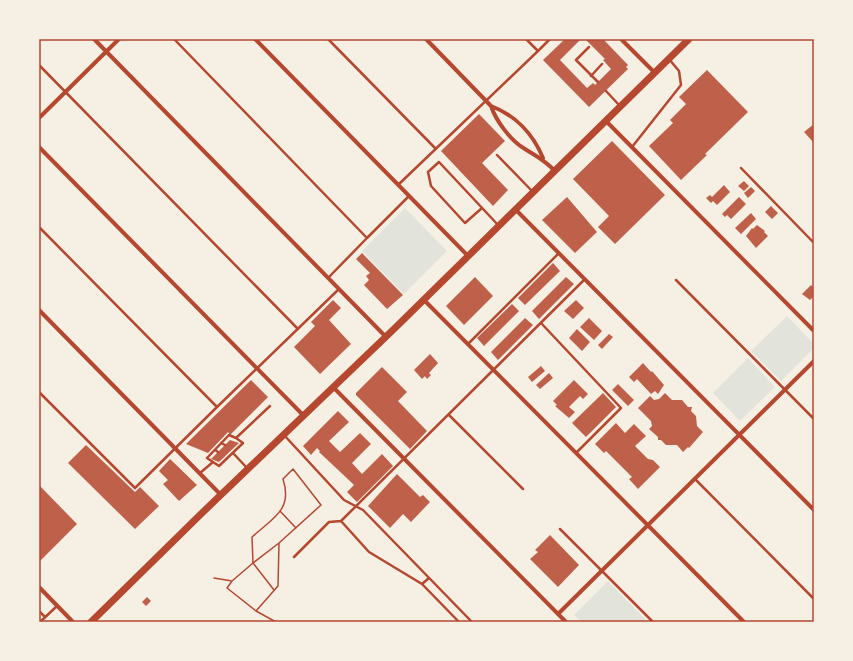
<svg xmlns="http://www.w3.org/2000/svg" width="853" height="661" font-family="Commissioner,sans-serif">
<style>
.green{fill:#e2e4dc}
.building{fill:#bf614a}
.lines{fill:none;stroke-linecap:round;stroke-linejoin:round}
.path{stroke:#b5482f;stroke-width:1.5}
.service{stroke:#b5482f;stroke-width:2.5}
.minor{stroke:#b5482f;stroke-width:4}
.primary{stroke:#b5482f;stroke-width:7}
.neatline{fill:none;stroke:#b5482f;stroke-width:1.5}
</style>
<rect width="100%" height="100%" fill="#f6efe4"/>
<path class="green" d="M 405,208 L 447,251 L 404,294 L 362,251 Z
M 787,316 L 814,344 L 814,348 L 781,381 L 751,351 Z
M 748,358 L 775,387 L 740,421 L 713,393 Z
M 608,581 L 648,622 L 582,622 L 574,615 Z"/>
<path class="building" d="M 565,39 L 581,39 L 560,60 L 587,88 L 593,83 L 595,85 L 611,69 L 603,60 L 605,59 L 585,39 L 603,39 L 628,65 L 626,67 L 628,69 L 589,107 L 543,60 Z
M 707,70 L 748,112 L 705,154 L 707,155 L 681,180 L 649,146 L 673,123 L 670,120 L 686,104 L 679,97 Z
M 479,114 L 505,141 L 482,163 L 508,190 L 493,206 L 441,151 Z
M 814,124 L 814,143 L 804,132 Z
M 612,141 L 665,195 L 615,244 L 598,227 L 609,216 L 573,179 Z
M 744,181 L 749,186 L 744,191 L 738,186 Z
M 724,185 L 730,192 L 717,205 L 713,201 L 711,203 L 706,198 L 710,195 L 712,197 Z
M 751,187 L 755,191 L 748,198 L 744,193 Z
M 567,197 L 597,232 L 575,253 L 542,220 Z
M 739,197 L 746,204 L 731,219 L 727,215 L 725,217 L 722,214 Z
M 771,206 L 778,213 L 772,219 L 765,212 Z
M 751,213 L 756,219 L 741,234 L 735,228 Z
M 757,225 L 765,231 L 764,232 L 768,236 L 756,248 L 746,236 L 752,228 L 753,229 Z
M 362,253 L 403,295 L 387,309 L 364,285 L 369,280 L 366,276 L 370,273 L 356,259 Z
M 553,263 L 560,271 L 525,305 L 518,298 Z
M 475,277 L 493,296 L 464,325 L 446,306 Z
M 566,277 L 574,284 L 539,319 L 532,311 Z
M 811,285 L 814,288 L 814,296 L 810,300 L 802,294 Z
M 333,300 L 341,308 L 329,320 L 351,344 L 320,374 L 294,347 L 315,326 L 311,322 Z
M 576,300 L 584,308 L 573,319 L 564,311 Z
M 512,304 L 519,311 L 484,346 L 477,338 Z
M 525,318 L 533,325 L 498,360 L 491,352 Z
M 589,318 L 602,331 L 594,340 L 580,327 Z
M 577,329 L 590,342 L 582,351 L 569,338 Z
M 609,334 L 613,337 L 602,349 L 598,345 Z
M 430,354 L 438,363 L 429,373 L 431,375 L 427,379 L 425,376 L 422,379 L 414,370 Z
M 643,363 L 651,372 L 652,371 L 664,385 L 658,394 L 655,391 L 651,394 L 637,379 L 634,382 L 629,377 Z
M 541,366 L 545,371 L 532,382 L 528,377 Z
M 382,367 L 407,392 L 398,401 L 427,431 L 410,449 L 356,395 L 356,393 Z
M 549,373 L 553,378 L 540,389 L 536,385 Z
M 251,380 L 268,397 L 230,435 L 228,432 L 208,453 L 186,444 Z
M 574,380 L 588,394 L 583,399 L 580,396 L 569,407 L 575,412 L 569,418 L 555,406 L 557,405 L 553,401 Z
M 618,384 L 634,400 L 628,406 L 612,390 Z
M 603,393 L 616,407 L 586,437 L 572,423 Z
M 665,393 L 672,400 L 682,400 L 688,407 L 692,407 L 691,411 L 696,416 L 697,426 L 703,432 L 689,448 L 688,447 L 683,452 L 677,445 L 666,445 L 661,440 L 658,440 L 658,437 L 649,429 L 652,426 L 651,421 L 638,408 L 650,396 L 654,400 L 659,399 Z
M 338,411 L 349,422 L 329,441 L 340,452 L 360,433 L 371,444 L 352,463 L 362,474 L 382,454 L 393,466 L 357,502 L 347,492 L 354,485 L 352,483 L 319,452 L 320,451 L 317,448 L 311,455 L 303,446 Z
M 616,423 L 625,433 L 634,424 L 646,436 L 635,446 L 648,459 L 653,460 L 660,467 L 638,489 L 629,479 L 632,477 L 606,451 L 604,453 L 595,444 Z
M 230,440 L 239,443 L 219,462 L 211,459 Z
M 86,445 L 135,492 L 140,487 L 159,506 L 135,529 L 68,463 Z
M 170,459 L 197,485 L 179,501 L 163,484 L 168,480 L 159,471 Z
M 397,474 L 420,497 L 423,495 L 430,502 L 411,522 L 403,514 L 390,528 L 368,506 Z
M 39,485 L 77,524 L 39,562 Z
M 550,535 L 579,565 L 558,587 L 530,559 L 538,552 L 535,550 Z
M 147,597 L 151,601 L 146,606 L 142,602 Z"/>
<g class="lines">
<path class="path" d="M 280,511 L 296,528
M 214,578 L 232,581 L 253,563 L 252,537 C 273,518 293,510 283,479 L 293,469 L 321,505 L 279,543 L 278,586 L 256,611 L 276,622
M 232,581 L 227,588 L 256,611
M 274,590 L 253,563 L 279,543"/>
<path class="service" d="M 174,39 L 367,238 L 328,278
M 328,39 L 435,148
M 589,47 L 576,60 L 598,82
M 538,51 L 550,39
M 39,65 L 298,329
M 591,76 L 602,64
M 606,91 L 620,106
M 632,147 L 681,85 L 679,71 L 669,59
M 497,155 L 533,192
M 741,168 L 814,243
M 398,185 L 538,51 L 526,39
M 482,208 L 465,223 L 431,186 L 428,172 L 439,162 L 499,226
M 39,227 L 217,407 L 135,488 L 39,392
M 367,238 L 409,196
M 676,280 L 814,419
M 541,323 L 621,408 L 576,453
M 468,344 L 559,253
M 217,407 L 339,289
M 449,415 L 523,489
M 284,435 L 344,500 L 363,510 L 472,622
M 221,443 L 225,445
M 215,450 L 218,452
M 233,453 L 247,468
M 213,462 L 207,458 L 229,435 L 236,438
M 200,473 L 213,462 L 219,466 L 243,443 L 236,438 L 270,406
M 695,479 L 814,599
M 341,521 L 369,552 L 422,584 L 429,578
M 560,529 L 653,622
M 294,557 L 329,522 L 341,521 L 585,279
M 422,584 L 459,622
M 39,611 L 45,617
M 40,622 L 57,606"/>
<path class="minor" d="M 94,39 L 386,337
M 255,39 L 468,256
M 426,39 L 491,106 C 496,121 511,141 525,149 C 539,158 543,159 555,171
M 621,39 L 655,73
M 491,106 C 515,115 533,134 543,158
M 39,118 L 119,39
M 606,121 L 814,331
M 39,147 L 304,416
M 516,210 L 814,510
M 424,300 L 744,622
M 39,310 L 221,495
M 333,387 L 566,622
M 39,587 L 73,622
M 558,614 L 814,361"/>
<path class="primary" d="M 91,622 L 203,512 L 395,328 L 689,39"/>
</g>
<rect width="853" height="661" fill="none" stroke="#f6efe4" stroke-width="80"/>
<rect x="40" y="40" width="773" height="581" class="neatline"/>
</svg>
